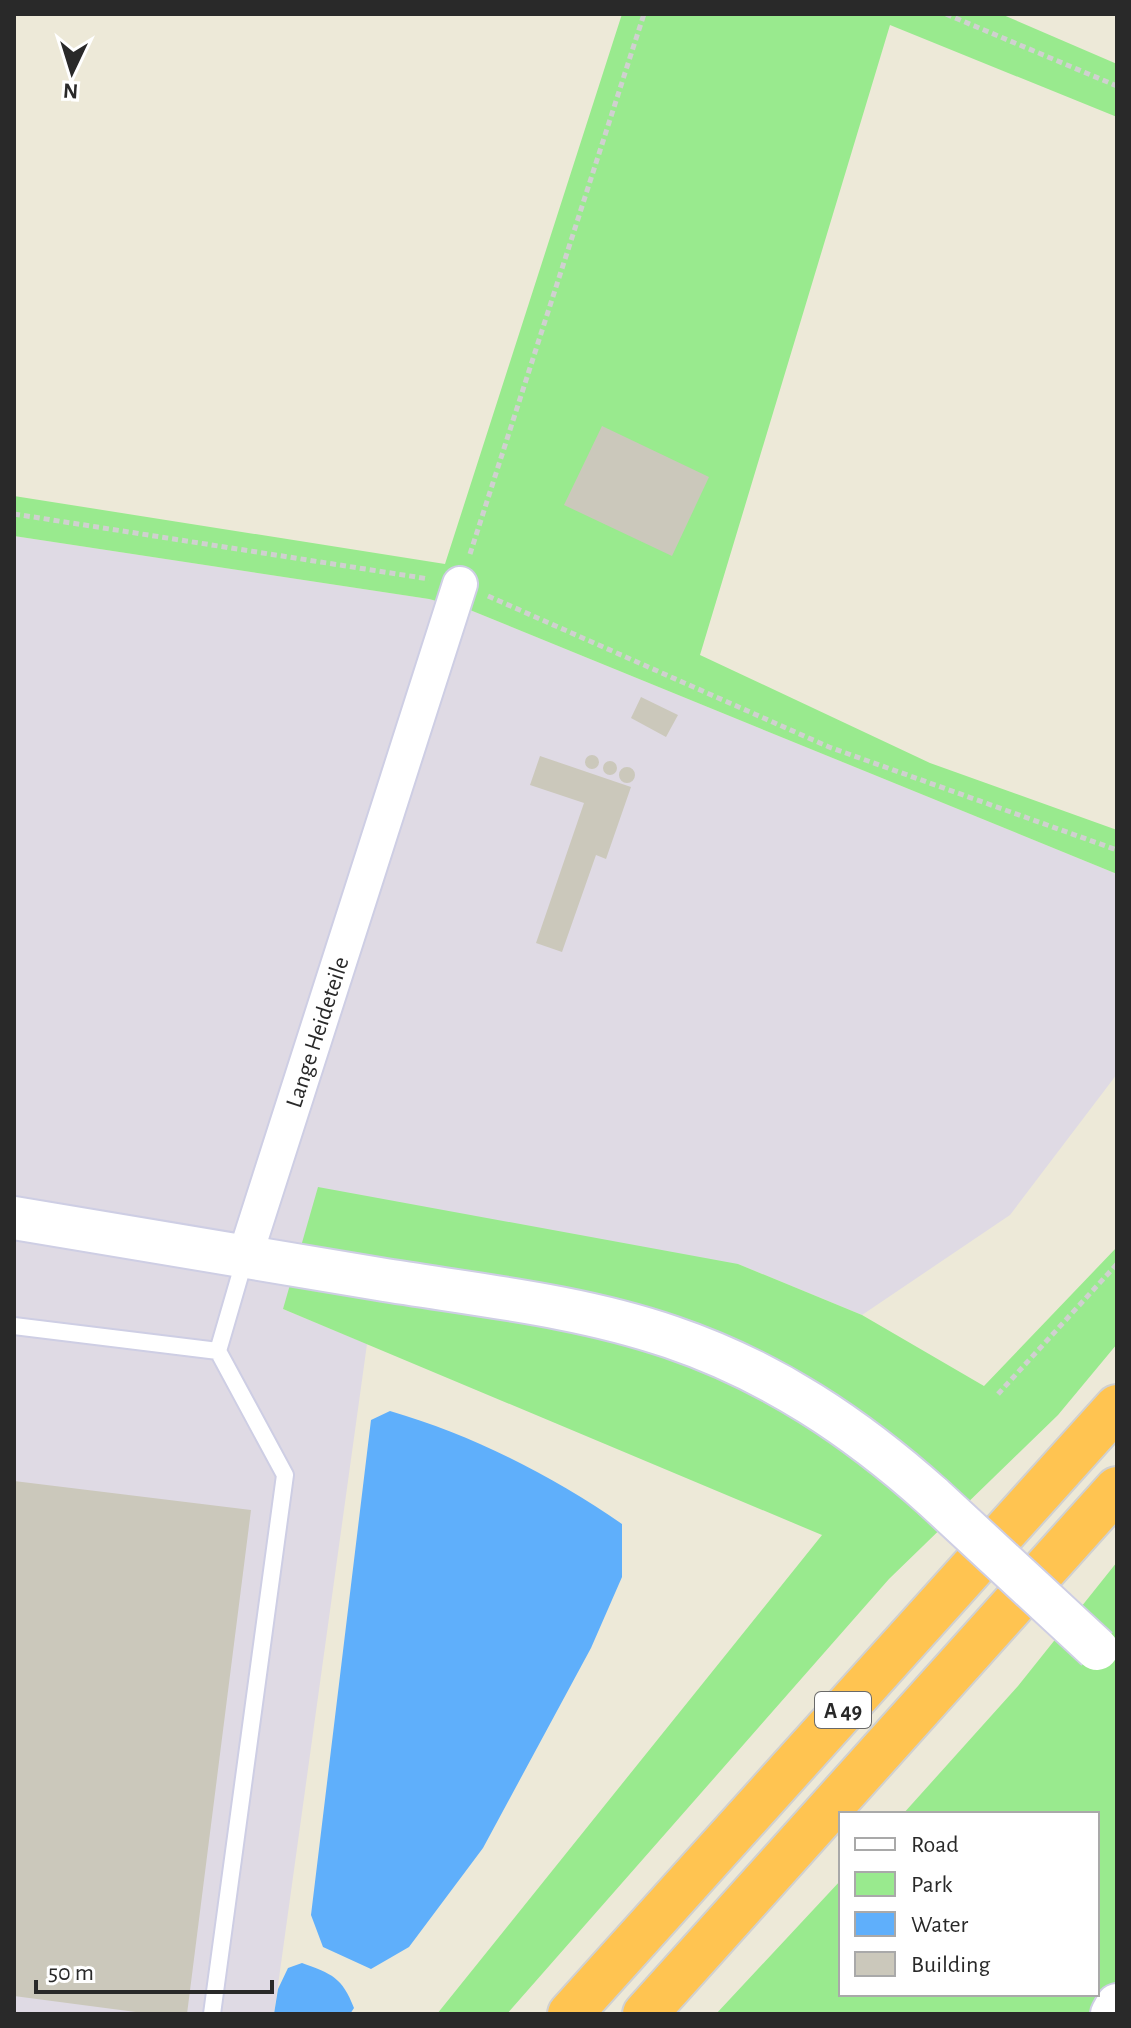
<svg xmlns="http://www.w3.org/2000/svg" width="1131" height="2028" font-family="'Alegreya Sans',sans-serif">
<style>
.industrial{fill:#dfdae4}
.green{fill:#99ea8e}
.water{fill:#5faffb}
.building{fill:#cbc8bb}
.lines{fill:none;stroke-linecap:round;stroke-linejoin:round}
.service-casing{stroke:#cecee4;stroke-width:20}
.minor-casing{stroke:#cecee4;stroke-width:38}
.tertiary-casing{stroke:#cecee4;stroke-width:46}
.motorway-casing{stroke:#d0d0d0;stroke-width:48}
.path{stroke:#d0d0d0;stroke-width:5;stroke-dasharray:6 4;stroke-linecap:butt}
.service{stroke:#fff;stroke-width:16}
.minor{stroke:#fff;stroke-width:34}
.tertiary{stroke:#fff;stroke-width:42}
.motorway{stroke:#ffc451;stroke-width:44}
.tertiary-bridge-casing{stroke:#cecee4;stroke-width:46;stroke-linecap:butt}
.tertiary-bridge{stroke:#fff;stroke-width:42}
.labels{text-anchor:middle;stroke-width:6;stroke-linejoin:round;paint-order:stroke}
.shield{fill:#fff;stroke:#696969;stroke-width:2}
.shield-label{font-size:22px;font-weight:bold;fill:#292929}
.street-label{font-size:24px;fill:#292929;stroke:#fff}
</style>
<rect width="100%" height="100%" fill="#ede9d8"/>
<path class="industrial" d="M 14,536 L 429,599 L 470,610 L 1117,874 L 1117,1074 L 1010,1215 L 862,1315 L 738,1264 L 283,1309 L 367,1344 L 274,2014 L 14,2014 Z"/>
<path class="green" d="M 622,14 L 1001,14 L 1117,64 L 1117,117 L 890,25 L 700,655 L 930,763 L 1117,830 L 1117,874 L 470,610 L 429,599 L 14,536 L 14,496 L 445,564 Z
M 318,1187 L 738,1264 L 862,1315 L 984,1386 L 1117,1247 L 1117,1344 L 1058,1415 L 889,1579 L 507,2014 L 437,2014 L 822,1535 L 283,1309 Z
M 1117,1562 L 1117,2014 L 716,2014 L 841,1880 L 841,1994 L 1097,1994 L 1097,1814 L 903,1814 L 1018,1686 Z"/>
<path class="water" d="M 390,1411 C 472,1435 552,1475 622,1524 L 622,1577 L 591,1648 L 483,1848 L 409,1947 L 371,1969 L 323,1947 L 311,1915 L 371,1420 Z
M 302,1963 C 332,1974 342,1977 354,2008 L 350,2014 L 274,2014 L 278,1989 L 288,1968 Z"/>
<path class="building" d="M 602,426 L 709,477 L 672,556 L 564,505 Z
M 641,697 L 678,715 L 666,737 L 631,718 Z
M585 762a7 7 0 1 1 14 0a7 7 0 1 1-14 0Z
M 540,756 L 631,787 L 606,859 L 596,855 L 562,952 L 536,943 L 584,803 L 530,785 Z
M603 768a7 7 0 1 1 14 0a7 7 0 1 1-14 0Z
M619 775a8 8 0 1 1 16 0a8 8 0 1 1-16 0Z
M 14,1481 L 251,1510 L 187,2014 L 151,2014 L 14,1996 Z"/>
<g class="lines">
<defs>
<path id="service" d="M 14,1326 L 218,1351
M 212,2014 L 285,1475 L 218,1351 L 245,1258"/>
<path id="minor" d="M 245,1256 L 460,584"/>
<path id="tertiary" d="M 14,1218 C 136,1238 258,1258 379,1279 C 476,1295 578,1305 671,1337 C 771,1371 855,1427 933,1497
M 1112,2014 L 1117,2005"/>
<path id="motorway" d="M 570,2014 L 1117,1407
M 645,2014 L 1117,1489"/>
</defs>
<use href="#service" class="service-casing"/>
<use href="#minor" class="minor-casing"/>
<use href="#tertiary" class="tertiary-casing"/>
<use href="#motorway" class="motorway-casing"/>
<path class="path" d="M 946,14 L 1117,86
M 14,514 L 429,579
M 470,554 L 644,14
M 488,596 L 829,747 L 1117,850
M 998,1394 L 1117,1264"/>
<use href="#service" class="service"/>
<use href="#minor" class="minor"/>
<use href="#tertiary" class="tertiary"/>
<use href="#motorway" class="motorway"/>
<defs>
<path id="tertiary-bridge" d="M 933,1497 L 1097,1649"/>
</defs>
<use href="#tertiary-bridge" class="tertiary-bridge-casing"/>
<use href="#tertiary-bridge" class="tertiary-bridge"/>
</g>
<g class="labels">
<rect class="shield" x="815" y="1692" width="56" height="36" rx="6"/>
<g class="shield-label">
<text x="843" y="1718">A 49</text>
</g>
<g class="street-label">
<text transform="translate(317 1032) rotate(-72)" y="8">Lange Heideteile</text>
</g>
</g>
<rect width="1131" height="2028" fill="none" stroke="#292929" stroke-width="32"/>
<rect x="839" y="1812" width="260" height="184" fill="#ffffff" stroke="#a9a9a9" stroke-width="2"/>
<rect x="855" y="1838" width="40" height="12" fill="#ffffff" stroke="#a9a9a9" stroke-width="2"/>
<text x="911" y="1852" font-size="24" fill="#292929">Road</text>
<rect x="855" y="1872" width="40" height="24" fill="#99ea8e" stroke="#a9a9a9" stroke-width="2"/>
<text x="911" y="1892" font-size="24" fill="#292929">Park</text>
<rect x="855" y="1912" width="40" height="24" fill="#5faffb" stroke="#a9a9a9" stroke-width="2"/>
<text x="911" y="1932" font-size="24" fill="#292929">Water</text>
<rect x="855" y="1952" width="40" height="24" fill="#cbc8bb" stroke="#a9a9a9" stroke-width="2"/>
<text x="911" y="1972" font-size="24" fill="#292929">Building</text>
<g transform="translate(72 72) rotate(184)" stroke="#ffffff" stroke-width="6" paint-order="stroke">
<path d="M0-6L14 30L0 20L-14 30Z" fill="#292929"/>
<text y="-12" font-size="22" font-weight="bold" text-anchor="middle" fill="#292929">N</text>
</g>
<path d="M36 1980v12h236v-12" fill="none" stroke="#292929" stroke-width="4"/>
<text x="48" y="1980" font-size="24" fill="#292929" stroke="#ffffff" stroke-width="6" paint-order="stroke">50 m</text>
</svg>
